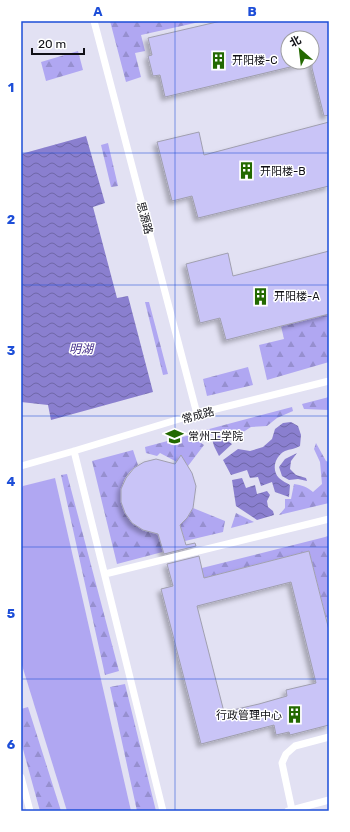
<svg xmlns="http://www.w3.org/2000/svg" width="350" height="832" font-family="Rubik,'Noto Sans SC',sans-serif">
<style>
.green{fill:#b0a7f2}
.forest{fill:url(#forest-firs)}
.water{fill:url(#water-waves)}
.building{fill:#c9c4f7;stroke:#a09faf;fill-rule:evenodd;filter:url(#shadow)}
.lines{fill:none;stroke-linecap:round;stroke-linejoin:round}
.lane{stroke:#fff;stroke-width:7}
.grid{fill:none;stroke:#1d4ed8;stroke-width:1;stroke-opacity:0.55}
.labels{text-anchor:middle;stroke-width:3;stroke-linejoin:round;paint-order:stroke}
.poi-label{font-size:11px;fill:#101016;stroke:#fff;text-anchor:start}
.street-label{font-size:11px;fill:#101016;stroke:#fff}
.water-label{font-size:12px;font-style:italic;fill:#442d8a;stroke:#fff}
.neatline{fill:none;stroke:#1d4ed8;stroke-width:1.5}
.grid-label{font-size:13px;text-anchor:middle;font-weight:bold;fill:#1d4ed8}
</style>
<defs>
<pattern id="forest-firs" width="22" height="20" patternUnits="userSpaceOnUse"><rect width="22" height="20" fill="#b0a7f2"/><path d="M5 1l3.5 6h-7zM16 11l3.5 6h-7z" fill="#968fcf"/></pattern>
<pattern id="water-waves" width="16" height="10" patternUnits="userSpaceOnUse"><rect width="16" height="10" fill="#8a7fcf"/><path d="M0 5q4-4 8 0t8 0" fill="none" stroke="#6f67a7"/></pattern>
<filter id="shadow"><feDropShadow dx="-3.5" dy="3.5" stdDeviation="2" flood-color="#0004"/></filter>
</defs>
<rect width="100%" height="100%" fill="#e2e1f3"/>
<path class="green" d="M 55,478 L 131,811 L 67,811 L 21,662 L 21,490 L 23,486 Z"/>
<path class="forest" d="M 110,21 L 204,21 L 141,35 L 145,51 L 135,53 L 141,77 L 126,82 Z
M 78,51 L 83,70 L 46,81 L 41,62 Z
M 108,143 L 118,186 L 111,187 L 101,145 Z
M 145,302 L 149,302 L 168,374 L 163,375 Z
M 329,314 L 329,362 L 267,380 L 259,345 L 284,339 L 281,326 Z
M 248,367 L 253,385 L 207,396 L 203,379 Z
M 329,397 L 329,410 L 304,409 L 302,404 Z
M 292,407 L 293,411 L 277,418 L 267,426 L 251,427 L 237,436 L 234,439 L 223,433 L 214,433 L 206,439 L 198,432 Z
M 190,435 L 204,445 L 188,466 L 181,457 L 177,462 L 160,453 L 157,456 L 146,453 L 145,447 Z
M 316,443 L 326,461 L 329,462 L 329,503 L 279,515 L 285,508 L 285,499 L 291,499 L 294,484 C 302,485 307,487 313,492 L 322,484 L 320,462 L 314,449 Z
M 133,450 L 138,465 C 113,480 117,516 142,529 C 149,533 158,533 166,533 L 170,550 L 117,564 L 92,461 Z
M 67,474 L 119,671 L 105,675 L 61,475 Z
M 193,508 L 225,521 L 223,532 L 185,541 L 180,525 L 187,518 Z
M 236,513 L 254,522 L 231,528 Z
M 329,536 L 329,620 L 326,617 L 309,551 L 196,580 L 194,570 Z
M 125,684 L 156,811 L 137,811 L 110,687 Z
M 28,707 L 61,811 L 40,811 L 21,742 L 21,709 Z"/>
<path class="water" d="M 86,136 L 105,203 L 93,207 L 117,298 L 128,296 L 153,392 L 51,420 L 48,405 L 21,402 L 21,154 Z
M 291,422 L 298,426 L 301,435 L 300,446 C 295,449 290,449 285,451 C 275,456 271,470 279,478 C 282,481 287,483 290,485 L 289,497 L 275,492 L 272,482 L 261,486 L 258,477 L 250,478 L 247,470 L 231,475 L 223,460 L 238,449 L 250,451 L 263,447 L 272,439 L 275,429 L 283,423 Z
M 215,436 L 221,436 L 232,444 L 219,456 L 214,446 L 212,439 Z
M 297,453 L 291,461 L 290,469 L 296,475 L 306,478 L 307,481 L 298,479 L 289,480 L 282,476 L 279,467 L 285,459 Z
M 242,478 L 246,488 L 255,485 L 257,494 L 267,491 L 270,495 L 267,501 L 268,507 L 273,511 L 274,515 L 257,520 L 236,506 L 232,480 Z"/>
<path class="building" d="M 221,21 L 329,21 L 329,115 L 324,116 L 312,68 L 312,38 L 288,38 L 288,62 L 311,62 L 165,97 L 160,75 L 153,76 L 148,56 L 152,55 L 148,38 Z
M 329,122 L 329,186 L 198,218 L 192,196 L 172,201 L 157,142 L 199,132 L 204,155 Z
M 329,251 L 329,314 L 226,340 L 220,318 L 200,323 L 186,264 L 228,253 L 233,276 Z
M 181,455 L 192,473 L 196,486 L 193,508 L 187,518 L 180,525 L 186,545 L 195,543 L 196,546 L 164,554 L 158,534 L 143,530 L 132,523 L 125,513 L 121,502 L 121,489 L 126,478 L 134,468 L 144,462 L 156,459 L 175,464 Z
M 309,551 L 329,630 L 329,725 L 290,735 L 289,732 L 276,735 L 274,725 L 201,744 L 161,589 L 173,586 L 167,564 L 199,556 L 204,578 ZM 291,582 L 316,683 L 286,690 L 287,696 L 259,704 L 224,712 L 197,606 Z"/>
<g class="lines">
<path class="lane" d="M 94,21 L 197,414
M 74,451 L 163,811
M 21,466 L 74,451 L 196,414 L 329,381
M 105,574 L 329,519
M 21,777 L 30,811
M 292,810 L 282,763 L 286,754 L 295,746 L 329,737
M 288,811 L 329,800"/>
</g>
<path class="grid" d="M 175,21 L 175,811M 21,153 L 329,153M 21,285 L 329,285M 21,416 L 329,416M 21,547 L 329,547M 21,679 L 329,679"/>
<defs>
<symbol id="building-bare" viewBox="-9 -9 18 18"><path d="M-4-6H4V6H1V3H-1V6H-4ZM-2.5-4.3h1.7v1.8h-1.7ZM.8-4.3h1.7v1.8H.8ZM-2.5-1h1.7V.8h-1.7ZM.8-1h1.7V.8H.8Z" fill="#236900" stroke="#fff" stroke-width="2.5" paint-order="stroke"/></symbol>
<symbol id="university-bare" viewBox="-9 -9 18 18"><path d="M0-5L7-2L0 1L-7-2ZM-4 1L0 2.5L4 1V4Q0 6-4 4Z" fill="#236900" stroke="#fff" stroke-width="2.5" paint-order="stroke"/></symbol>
</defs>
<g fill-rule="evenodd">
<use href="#building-bare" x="206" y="48" width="25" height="25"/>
<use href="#building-bare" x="234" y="158" width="25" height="25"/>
<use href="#building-bare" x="248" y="284" width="25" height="25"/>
<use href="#university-bare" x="162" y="424" width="25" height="25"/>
<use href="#building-bare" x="282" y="702" width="25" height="25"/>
</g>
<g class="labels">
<g class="poi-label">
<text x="232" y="64">开阳楼-C</text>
<text x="260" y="175">开阳楼-B</text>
<text x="274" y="300">开阳楼-A</text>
<text x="188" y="440">常州工学院</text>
<text x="282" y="719" text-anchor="end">行政管理中心</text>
</g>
<g class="street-label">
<text transform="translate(145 218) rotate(75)" y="4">思源路</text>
<text transform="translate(198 415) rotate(-15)" y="4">常成路</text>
</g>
<g class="water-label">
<text x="81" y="353">明湖</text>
</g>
</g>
<rect width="350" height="832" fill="none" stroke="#ffffff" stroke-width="44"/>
<g transform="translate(300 50) rotate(332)"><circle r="19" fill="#ffffff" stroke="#9f9fa2"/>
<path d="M0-3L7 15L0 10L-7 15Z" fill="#236900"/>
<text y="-6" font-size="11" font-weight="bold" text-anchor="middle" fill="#101016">北</text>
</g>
<path d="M32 48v6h52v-6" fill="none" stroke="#101016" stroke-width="2"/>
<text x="38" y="48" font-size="12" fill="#101016" stroke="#ffffff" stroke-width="3" paint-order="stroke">20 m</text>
<rect x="22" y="22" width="306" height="788" class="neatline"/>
<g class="grid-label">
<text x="98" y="16">A</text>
<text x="252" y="16">B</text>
<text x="11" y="92">1</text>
<text x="11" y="224">2</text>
<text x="11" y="355">3</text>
<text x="11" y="486">4</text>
<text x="11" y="618">5</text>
<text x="11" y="749">6</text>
</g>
</svg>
